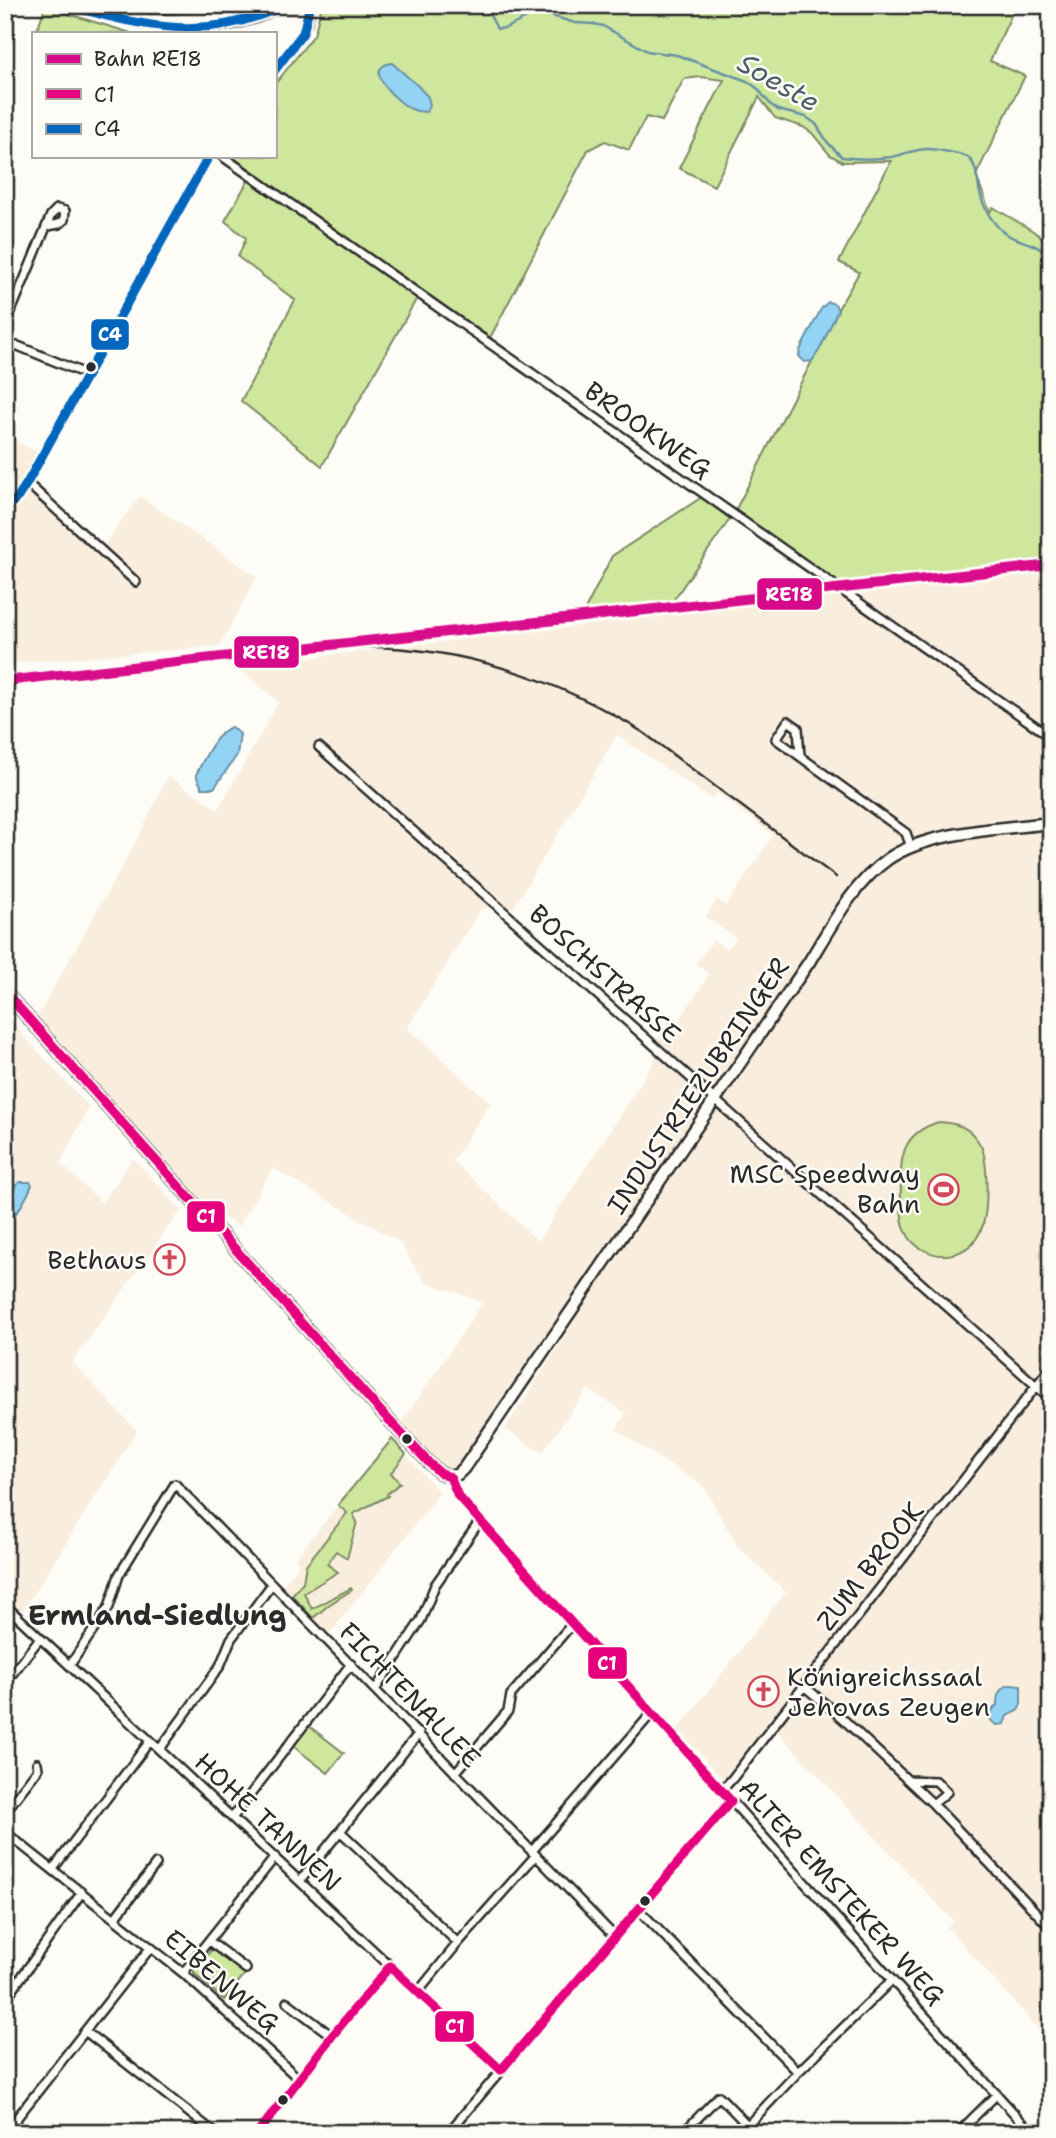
<svg xmlns="http://www.w3.org/2000/svg" width="1056" height="2138" font-family="'Shantell Sans',sans-serif">
<style>
.built{fill:#f9eedd;fill-rule:evenodd}
.green{fill:#cee79d;stroke:#7c8964;stroke-width:2}
.water{fill:#93d4f4;stroke:#6990a4;stroke-width:2}
.lines{fill:none;stroke-linecap:round;stroke-linejoin:round}
.stream{stroke:#6990a4;stroke-width:2.5}
.street-casing{stroke:#2b2b2b;stroke-width:12}
.secondary-casing{stroke:#2b2b2b;stroke-width:15}
.street{stroke:#fdfcf7;stroke-width:7}
.secondary{stroke:#fdfcf7;stroke-width:10}
.rail{stroke:#2b2b2b;stroke-width:2.5}
.bus-1-casing{stroke:#fdfcf7;stroke-width:14}
.bus-2-casing{stroke:#fdfcf7;stroke-width:14}
.bus-1{stroke:#e5007d;stroke-width:9}
.bus-2{stroke:#0065bd;stroke-width:9}
.rail-1-casing{stroke:#fdfcf7;stroke-width:16}
.rail-1{stroke:#d7098b;stroke-width:10}
.bus-dot{fill:#2b2b2b;stroke:#fdfcf7;stroke-width:2.5}
.labels{text-anchor:middle;stroke-width:5;stroke-linejoin:round;paint-order:stroke}
.street-label{font-size:26px;fill:#2b2b2b;stroke:#fdfcf7}
.poi-label{font-size:26px;fill:#2b2b2b;stroke:#fdfcf7;text-anchor:end}
.water-label{font-size:28px;font-style:italic;fill:#4a5e67;stroke:#fdfcf7}
.neighbourhood-label{font-size:28px;font-weight:bold;fill:#2b2b2b;stroke:#fdfcf7}
.line-badge{stroke:#fdfcf7;stroke-width:2.5}
.badge-label{font-size:19px;text-anchor:middle;font-weight:bold;fill:#fff}
</style>
<rect width="100%" height="100%" fill="#fdfcf7"/>
<filter id="ink" filterUnits="userSpaceOnUse"><feTurbulence type="fractalNoise" baseFrequency=".0143" numOctaves="2"/><feDisplacementMap in="SourceGraphic" scale="14" xChannelSelector="R" yChannelSelector="G"/><feConvolveMatrix kernelMatrix="1 2 1 2 8 2 1 2 1" color-interpolation-filters="sRGB"/></filter>
<g filter="url(#ink)">
<path class="built" d="M 5,435 L 46,457 L 33,481 L 103,546 L 140,496 L 257,577 L 219,646 L 5,664 Z
M 1051,571 L 1051,2043 L 947,1927 L 953,1921 L 775,1729 L 732,1790 L 678,1729 L 786,1592 L 738,1547 L 704,1487 L 616,1430 L 626,1413 L 587,1389 L 542,1453 L 505,1429 L 583,1308 L 572,1300 L 460,1465 L 449,1471 L 439,1468 L 400,1425 L 483,1302 L 425,1282 L 399,1242 L 273,1168 L 239,1226 L 198,1203 L 161,1157 L 37,1017 L 138,838 L 168,776 L 218,810 L 279,702 L 235,666 ZM 617,735 L 711,799 L 717,793 L 773,835 L 726,906 L 717,900 L 705,917 L 736,938 L 727,950 L 713,940 L 696,964 L 709,974 L 679,1021 L 672,1016 L 656,1042 L 655,1061 L 538,1241 L 453,1161 L 490,1103 L 407,1028 L 481,908 L 514,907 Z
M 5,1015 L 89,1107 L 60,1163 L 102,1203 L 133,1158 L 181,1210 L 72,1362 L 137,1431 L 5,1639 Z
M 392,1439 L 440,1493 L 328,1636 L 281,1587 L 296,1570 L 299,1562 L 295,1559 Z"/>
<path class="green" d="M 111,5 L 235,5 L 173,14 L 149,14 Z
M 322,5 L 1016,5 L 990,61 L 1025,76 L 976,175 L 990,212 L 993,207 L 1033,231 L 1051,244 L 1051,558 L 837,583 L 735,511 L 812,361 C 822,345 828,328 837,311 C 844,298 852,286 859,272 L 839,262 L 891,161 L 843,162 L 830,155 L 812,133 L 803,127 L 775,118 L 759,97 L 714,186 L 679,168 L 724,80 L 701,77 L 684,79 L 662,121 L 646,117 L 629,150 L 605,141 L 588,150 L 490,338 L 231,156 L 275,156 L 275,84 L 314,35 Z
M 45,7 L 131,33 L 36,33 Z
M 249,179 L 417,298 L 322,466 L 241,401 L 295,300 L 238,257 L 246,238 L 225,221 Z
M 702,497 L 730,519 L 672,602 L 584,612 L 612,556 Z
M 939,1122 C 950,1123 960,1124 969,1131 C 974,1135 979,1142 982,1148 C 988,1165 989,1216 980,1232 C 969,1255 943,1261 922,1249 C 905,1240 901,1222 901,1204 C 901,1166 895,1135 939,1122 Z
M 392,1439 L 406,1454 L 391,1473 L 400,1483 L 387,1494 L 388,1496 L 353,1514 L 357,1522 L 347,1558 L 336,1551 L 327,1564 L 338,1572 L 304,1593 L 312,1609 L 351,1588 L 352,1590 L 330,1604 L 313,1618 L 292,1595 L 303,1582 L 306,1565 L 347,1513 L 338,1505 Z
M 309,1726 L 344,1753 L 328,1773 L 293,1746 Z
M 213,1948 L 245,1974 L 224,2000 L 194,1973 L 194,1970 Z"/>
<path class="water" d="M 392,63 L 418,86 L 428,97 L 430,106 L 426,112 C 422,111 418,112 414,110 C 401,106 358,68 392,63 Z
M 828,302 L 835,304 L 838,310 L 820,349 L 812,361 L 804,362 L 799,356 L 800,350 L 821,309 Z
M 231,727 L 240,734 L 237,755 L 214,788 L 202,788 L 196,775 C 204,759 215,734 231,727 Z
M 20,1182 L 30,1182 L 32,1185 C 26,1199 17,1215 5,1225 C 5,1206 2,1194 20,1182 Z
M 1010,1685 L 1021,1686 L 1021,1704 L 1018,1711 L 1007,1716 L 1004,1724 L 997,1725 C 985,1718 990,1712 997,1705 C 997,1695 999,1688 1010,1685 Z"/>
<g class="lines">
<path class="stream" d="M 485,5 L 497,29 L 506,28 L 539,12 L 575,23 L 594,24 L 603,26 L 647,51 L 677,55 L 747,81 L 757,88 L 771,105 L 778,110 L 806,117 L 816,124 L 828,143 L 842,157 C 857,159 876,159 891,157 C 903,155 915,149 928,149 C 934,149 965,154 969,158 C 978,167 977,182 980,193 C 983,205 989,217 997,226 C 1013,245 1036,238 1051,259"/>
<defs>
<path id="street" d="M 66,5 C 130,24 191,40 257,18 C 267,15 277,9 286,5
M 1044,5 L 1051,7
M 275,70 C 292,48 309,34 310,5
M 5,128 L 6,5
M 222,156 L 1051,737
M 5,326 L 51,215 L 57,209 L 65,211 L 64,220 L 59,224 L 48,226
M 5,346 L 18,346 L 88,375
M 27,483 L 136,582
M 5,509 L 18,497 L 27,483 L 209,156
M 319,747 L 1051,1399
M 800,756 L 798,728 L 788,721 L 776,739 L 906,833 L 911,847
M 450,1477 L 458,1496 L 892,1980 L 1032,2133
M 5,1605 L 501,2070
M 70,1665 L 109,1607 L 119,1575 L 175,1484 L 614,1936
M 5,1683 L 40,1638
M 804,1686 L 843,1719 L 933,1804 L 947,1792 L 936,1781 L 908,1780
M 375,1690 L 421,1620 L 435,1585 L 480,1521
M 160,1749 L 220,1666 L 231,1639 L 272,1584
M 455,1773 L 508,1711 L 511,1695 L 572,1624
M 722,1790 L 732,1779 L 1051,1367
M 933,1804 L 1051,1928
M 5,1812 L 38,1769 L 37,1763
M 233,1817 L 351,1664
M 340,1831 L 458,1943
M 5,1832 L 183,1973 L 299,2079
M 5,1851 L 14,1839
M 532,1851 L 652,1713
M 53,1869 L 150,1741
M 300,1881 L 419,1733
M 638,1909 L 798,2072
M 115,1918 L 156,1864
M 209,1941 L 246,1969
M 183,1973 L 275,1857
M 418,1992 L 458,1943 L 536,1855
M 5,2000 L 82,1892
M 287,2002 L 332,2036
M 85,2031 L 215,2133
M 748,2125 L 798,2072 L 892,1980
M 5,2133 L 151,1947
M 258,2133 L 332,2036 L 390,1966
M 448,2133 L 731,1801
M 683,2133 L 719,2096 L 755,2133
M 958,2133 L 997,2094"/>
<path id="secondary" d="M 5,992 L 374,1404 L 430,1464 L 440,1473 L 450,1477 L 458,1474 L 464,1468 L 809,962 C 831,926 853,884 888,859 C 928,831 1002,829 1051,823"/>
</defs>
<use href="#street" class="street-casing"/>
<use href="#secondary" class="secondary-casing"/>
<use href="#street" class="street"/>
<use href="#secondary" class="secondary"/>
<path class="rail" d="M 5,686 C 76,678 146,670 216,662 C 263,657 311,648 359,647 C 461,646 559,679 644,733 L 836,877"/>
<defs>
<path id="bus-1" d="M 5,992 L 374,1404 L 430,1464 L 440,1473 L 450,1477 L 458,1496 L 731,1801 L 501,2070 L 390,1966 L 332,2036 L 258,2133"/>
<path id="bus-2" d="M 67,5 C 146,28 208,42 285,5
M 275,70 L 303,33 L 310,5
M 5,509 L 18,497 L 27,483 L 209,156"/>
</defs>
<use href="#bus-1" class="bus-1-casing"/>
<use href="#bus-2" class="bus-2-casing"/>
<use href="#bus-1" class="bus-1"/>
<use href="#bus-2" class="bus-2"/>
<defs>
<path id="rail-1" d="M 5,681 L 1051,565"/>
</defs>
<use href="#rail-1" class="rail-1-casing"/>
<use href="#rail-1" class="rail-1"/>
</g>
</g>
<defs>
<symbol id="stadium-ring" viewBox="-11 -11 22 22"><circle r="9.5" fill="#fdfcf7" stroke="#d1495b" stroke-width="1.5"/><path d="M0-5a6.5 5 0 1 0 0 10a6.5 5 0 1 0 0-10ZM-3.5-1.8h7v3.6h-7Z" fill="#d1495b"/></symbol>
<symbol id="church-ring" viewBox="-11 -11 22 22"><circle r="9.5" fill="#fdfcf7" stroke="#d1495b" stroke-width="1.5"/><path d="M-1.2-6h2.4v3.5h3.3v2.4h-3.3V6h-2.4V-.1h-3.3v-2.4h3.3Z" fill="#d1495b"/></symbol>
</defs>
<g fill-rule="evenodd">
<use href="#stadium-ring" x="926" y="1172" width="35" height="35"/>
<use href="#church-ring" x="152" y="1242" width="35" height="35"/>
<use href="#church-ring" x="746" y="1674" width="35" height="35"/>
</g>
<g class="bus-dot">
<circle cx="91" cy="367" r="6"/>
<circle cx="407" cy="1439" r="6"/>
<circle cx="645" cy="1901" r="6"/>
<circle cx="283" cy="2100" r="6"/>
</g>
<g class="labels">
<g class="street-label">
<text transform="translate(648 430) rotate(35)" y="9">BROOKWEG</text>
<text transform="translate(605 974) rotate(42)" y="9">BOSCHSTRASSE</text>
<text transform="translate(698 1086) rotate(-56)" y="9">INDUSTRIEZUBRINGER</text>
<text transform="translate(870 1566) rotate(-52)" y="9">ZUM BROOK</text>
<text transform="translate(410 1695) rotate(46)" y="9">FICHTENALLEE</text>
<text transform="translate(268 1822) rotate(43)" y="9">HOHE TANNEN</text>
<text transform="translate(842 1892) rotate(48)" y="9">ALTER EMSTEKER WEG</text>
<text transform="translate(222 1981) rotate(41)" y="9">EIBENWEG</text>
</g>
<g class="poi-label">
<text x="920" y="1183">MSC Speedway<tspan x="920" dy="30">Bahn</tspan></text>
<text x="147" y="1269">Bethaus</text>
<text x="787" y="1686" text-anchor="start">Königreichssaal<tspan x="787" dy="30">Jehovas Zeugen</tspan></text>
</g>
<g class="water-label">
<text transform="translate(779 82) rotate(30)" y="10">Soeste</text>
</g>
<g class="neighbourhood-label">
<text x="157" y="1625">Ermland-Siedlung</text>
</g>
</g>
<g class="line-badge">
<rect x="90" y="318" width="40" height="33" rx="7" fill="#0065bd"/>
<rect x="756" y="577" width="67" height="34" rx="7" fill="#d7098b"/>
<rect x="233" y="635" width="67" height="34" rx="7" fill="#d7098b"/>
<rect x="186" y="1200" width="40" height="33" rx="7" fill="#e5007d"/>
<rect x="587" y="1646" width="41" height="34" rx="7" fill="#e5007d"/>
<rect x="434" y="2010" width="41" height="33" rx="7" fill="#e5007d"/>
</g>
<g class="badge-label">
<text x="110" y="341">C4</text>
<text x="789" y="601">RE18</text>
<text x="266" y="659">RE18</text>
<text x="206" y="1223">C1</text>
<text x="607" y="1670">C1</text>
<text x="455" y="2033">C1</text>
</g>
<rect width="1056" height="2138" fill="none" stroke="#fdfcf7" stroke-width="28"/>
<rect x="14" y="14" width="1028" height="2110" fill="none" stroke="#2b2b2b" stroke-width="2.5" filter="url(#ink)"/>
<rect x="32" y="32" width="245" height="126" fill="#fdfcf7" stroke="#a9a8a5" stroke-width="2"/>
<rect x="46" y="54" width="35" height="10" fill="#d7098b" stroke="#a9a8a5" stroke-width="2"/>
<text x="94" y="66" font-size="21" fill="#2b2b2b">Bahn RE18</text>
<rect x="46" y="89" width="35" height="10" fill="#e5007d" stroke="#a9a8a5" stroke-width="2"/>
<text x="94" y="102" font-size="21" fill="#2b2b2b">C1</text>
<rect x="46" y="124" width="35" height="10" fill="#0065bd" stroke="#a9a8a5" stroke-width="2"/>
<text x="94" y="136" font-size="21" fill="#2b2b2b">C4</text>
</svg>
